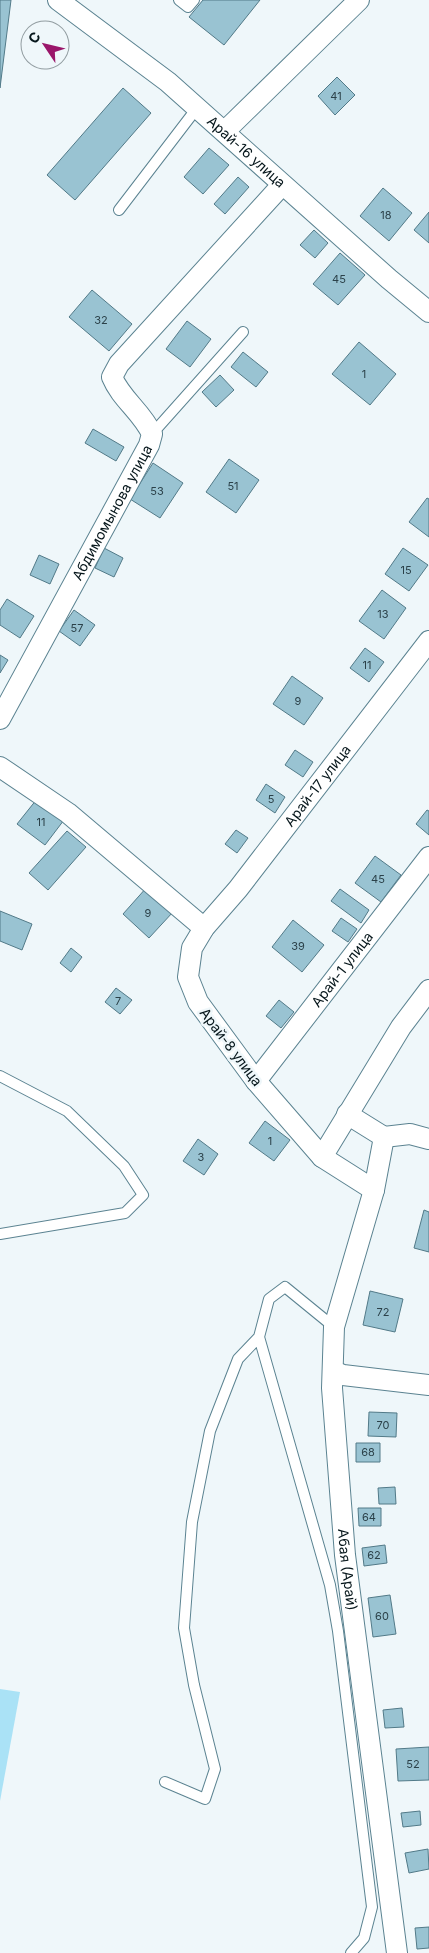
<svg xmlns="http://www.w3.org/2000/svg" width="429" height="1953" font-family="Inter,sans-serif">
<style>
.garden{fill:#aae2f6}
.building{fill:#99c3d2;stroke:#527a88}
.lines{fill:none;stroke-linecap:round;stroke-linejoin:round}
.lane-casing{stroke:#5b8391;stroke-width:12}
.street-casing{stroke:#5b8391;stroke-width:22}
.lane{stroke:#fff;stroke-width:10}
.street{stroke:#fff;stroke-width:20}
.labels{text-anchor:middle;stroke-width:5;stroke-linejoin:round;paint-order:stroke}
.number-label{font-size:11px;fill:#2b4149}
.street-label{font-size:14px;fill:#06161b;stroke:#eff7fa}
</style>
<rect width="100%" height="100%" fill="#eff7fa"/>
<path class="garden" d="M 0,1689 L 20,1692 L 0,1801 Z"/>
<path class="building" d="M 0,0 L 11,0 L 0,88 Z
M 203,0 L 260,0 L 224,45 L 189,17 Z
M 337,77 L 355,95 L 335,115 L 318,96 Z
M 123,88 L 151,113 L 75,200 L 47,175 Z
M 209,148 L 229,165 L 203,194 L 184,177 Z
M 238,177 L 249,187 L 225,214 L 214,204 Z
M 383,188 L 412,213 L 389,241 L 360,216 Z
M 429,212 L 429,243 L 414,230 Z
M 314,230 L 328,243 L 315,258 L 300,245 Z
M 340,253 L 365,275 L 338,305 L 313,284 Z
M 92,290 L 132,324 L 109,351 L 69,317 Z
M 187,321 L 211,339 L 190,367 L 166,349 Z
M 359,342 L 396,374 L 370,405 L 332,374 Z
M 243,352 L 268,372 L 256,387 L 231,367 Z
M 220,375 L 234,390 L 216,407 L 202,392 Z
M 93,429 L 124,447 L 116,461 L 85,443 Z
M 229,459 L 259,480 L 236,513 L 206,492 Z
M 153,463 L 183,483 L 160,518 L 130,499 Z
M 427,498 L 429,499 L 429,537 L 409,522 Z
M 104,548 L 123,558 L 114,577 L 95,568 Z
M 403,548 L 428,565 L 409,591 L 385,574 Z
M 39,555 L 59,564 L 50,584 L 30,575 Z
M 382,590 L 406,608 L 384,639 L 359,621 Z
M 7,599 L 34,616 L 20,638 L 0,625 L 0,610 Z
M 74,610 L 95,625 L 80,646 L 59,631 Z
M 365,648 L 384,662 L 369,682 L 350,668 Z
M 0,655 L 8,660 L 0,673 Z
M 292,676 L 323,698 L 304,725 L 273,704 Z
M 295,750 L 313,762 L 303,777 L 285,765 Z
M 266,784 L 285,797 L 275,813 L 256,800 Z
M 37,799 L 64,820 L 45,845 L 17,824 Z
M 427,810 L 429,811 L 429,835 L 416,824 Z
M 236,830 L 248,838 L 237,853 L 225,844 Z
M 67,831 L 86,847 L 48,890 L 29,873 Z
M 375,856 L 401,875 L 381,902 L 355,883 Z
M 147,887 L 173,912 L 149,938 L 123,914 Z
M 340,889 L 369,910 L 361,923 L 331,901 Z
M 0,911 L 32,924 L 22,950 L 0,941 Z
M 341,918 L 357,929 L 348,942 L 332,931 Z
M 293,920 L 324,945 L 302,972 L 272,947 Z
M 71,948 L 82,957 L 71,972 L 60,963 Z
M 116,988 L 132,1000 L 120,1014 L 105,1002 Z
M 279,1000 L 294,1012 L 281,1028 L 266,1016 Z
M 265,1121 L 290,1140 L 274,1161 L 249,1143 Z
M 198,1139 L 218,1154 L 204,1175 L 183,1161 Z
M 424,1210 L 429,1212 L 429,1252 L 414,1248 Z
M 370,1291 L 403,1299 L 395,1332 L 363,1325 Z
M 369,1412 L 397,1413 L 396,1437 L 368,1436 Z
M 356,1443 L 380,1443 L 380,1462 L 356,1462 Z
M 395,1487 L 396,1504 L 379,1504 L 378,1488 Z
M 358,1508 L 381,1508 L 381,1526 L 359,1526 Z
M 385,1545 L 387,1563 L 364,1566 L 362,1548 Z
M 390,1595 L 396,1634 L 373,1637 L 368,1598 Z
M 402,1708 L 404,1727 L 385,1728 L 383,1710 Z
M 429,1747 L 429,1780 L 398,1781 L 396,1749 Z
M 420,1811 L 421,1825 L 403,1827 L 401,1813 Z
M 428,1849 L 429,1869 L 409,1873 L 405,1853 Z
M 429,1927 L 429,1948 L 417,1949 L 415,1928 Z"/>
<g class="lines">
<defs>
<path id="lane" d="M 179,0 L 188,7 L 194,0
M 119,210 L 197,108
M 152,434 L 243,332
M 0,1076 L 67,1111 L 124,1166 L 143,1195 L 125,1213 L 0,1234
M 334,1327 L 285,1287 L 269,1299 L 259,1337 L 330,1585 L 338,1631 L 372,1907 L 364,1938 L 351,1953
M 165,1782 L 205,1799 L 215,1769 L 194,1685 L 184,1628 L 192,1522 L 210,1431 L 238,1359 L 259,1337"/>
<g id="street">
<path id="s1" d="M 58,0 L 168,82 L 389,279 L 429,312"/>
<path d="M 225,131 L 359,0"/>
<path id="s2" d="M 0,719 L 149,445 L 152,434 C 142,412 121,399 112,377 L 119,364 L 282,185"/>
<path d="M 0,767 L 68,813 L 204,928"/>
<path id="s3" d="M 256,1081 L 429,857"/>
<path d="M 347,1114 L 384,1137"/>
<path id="s4" d="M 384,1137 L 374,1190 L 334,1327 L 332,1388 L 345,1555 L 397,1953"/>
<path d="M 384,1137 L 410,1134 L 429,1139"/>
<path d="M 322,1157 L 401,1027 L 429,990"/>
<path id="s5" d="M 374,1190 L 322,1157 L 256,1081 L 198,1002 L 188,977 L 192,948 L 204,928 L 238,889 L 429,641"/>
<path d="M 333,1371 L 343,1375 L 429,1385"/>
</g>
</defs>
<use href="#lane" class="lane-casing"/>
<use href="#street" class="street-casing"/>
<use href="#lane" class="lane"/>
<use href="#street" class="street"/>
</g>
<g class="labels">
<g class="number-label">
<text x="336" y="100">41</text>
<text x="386" y="219">18</text>
<text x="339" y="283">45</text>
<text x="101" y="324">32</text>
<text x="364" y="378">1</text>
<text x="233" y="490">51</text>
<text x="157" y="495">53</text>
<text x="406" y="574">15</text>
<text x="383" y="618">13</text>
<text x="77" y="632">57</text>
<text x="367" y="669">11</text>
<text x="298" y="705">9</text>
<text x="271" y="803">5</text>
<text x="41" y="826">11</text>
<text x="378" y="883">45</text>
<text x="148" y="917">9</text>
<text x="298" y="950">39</text>
<text x="118" y="1005">7</text>
<text x="270" y="1145">1</text>
<text x="201" y="1161">3</text>
<text x="383" y="1316">72</text>
<text x="383" y="1429">70</text>
<text x="368" y="1456">68</text>
<text x="369" y="1521">64</text>
<text x="374" y="1559">62</text>
<text x="382" y="1620">60</text>
<text x="413" y="1768">52</text>
</g>
<g class="street-label">
<text dy="5" stroke="none"><textPath href="#s1" startOffset="242">Арай-16 улица</textPath></text>
<text dy="5" stroke="none"><textPath href="#s2" startOffset="235">Абдимомынова улица</textPath></text>
<text dy="5" stroke="none"><textPath href="#s5" startOffset="522">Арай-17 улица</textPath></text>
<text dy="5" stroke="none"><textPath href="#s3" startOffset="141">Арай-1 улица</textPath></text>
<text transform="translate(231 1047) rotate(53)" y="5">Арай-8 улица</text>
<text dy="5" stroke="none"><textPath href="#s4" startOffset="440">Абая (Арай)</textPath></text>
</g>
</g>
<g transform="translate(45 45) rotate(305)"><circle r="24" fill="#eff7fa" stroke="#929da1"/>
<path d="M0-4L9 19L0 12L-9 19Z" fill="#9a166a"/>
<text y="-8" font-size="14" font-weight="bold" text-anchor="middle" fill="#06161b">С</text>
</g>
</svg>
